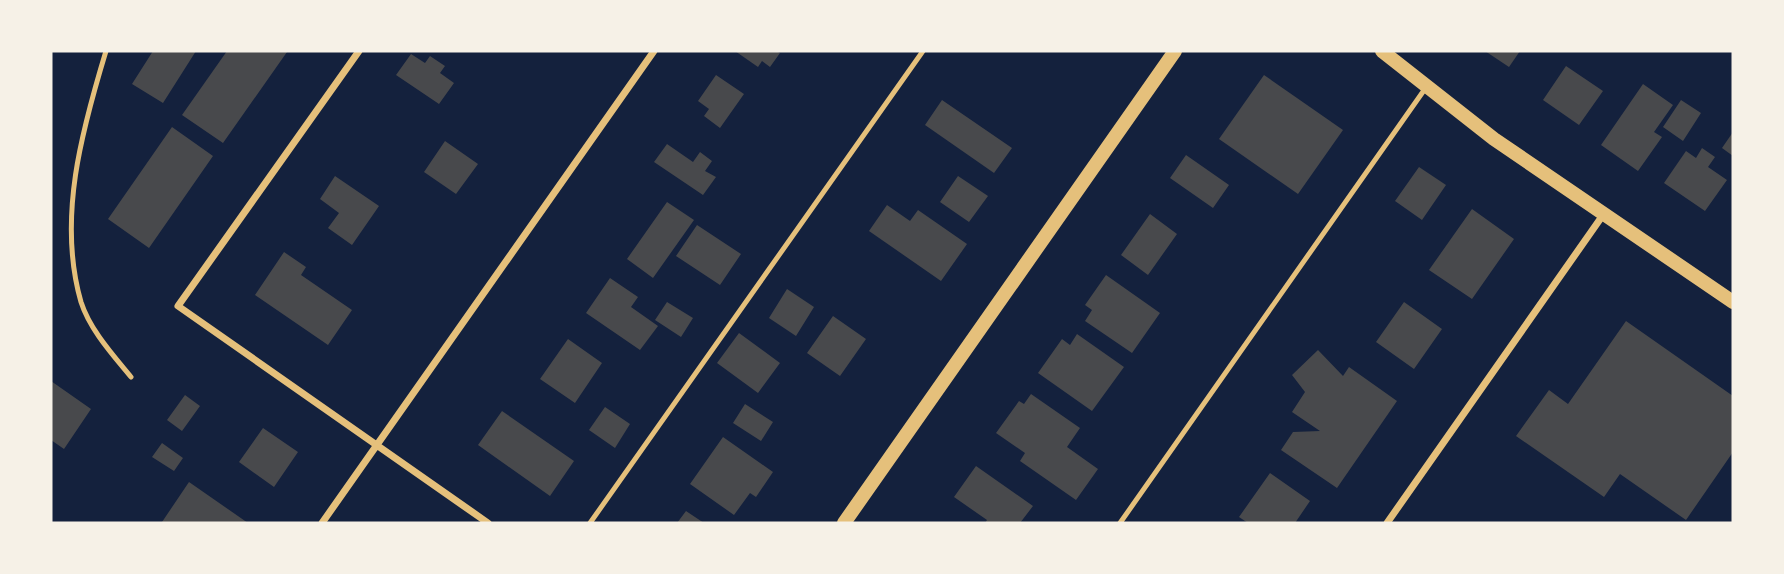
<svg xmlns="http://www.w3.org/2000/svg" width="1784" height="574" font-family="'Roboto Condensed',sans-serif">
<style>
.building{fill:#48494c}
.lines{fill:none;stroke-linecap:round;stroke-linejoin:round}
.service{stroke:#e5c07b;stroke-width:5}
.minor{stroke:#e5c07b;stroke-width:7}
.secondary{stroke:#e5c07b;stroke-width:14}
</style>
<rect width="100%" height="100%" fill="#14213d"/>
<path class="building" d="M 153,51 L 196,51 L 163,103 L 132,84 Z
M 227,51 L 287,52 L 223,143 L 182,115 Z
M 735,51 L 776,51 L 780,53 L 770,67 L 762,61 L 758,67 Z
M 1485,51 L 1520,51 L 1509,67 Z
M 411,54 L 425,63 L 430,56 L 445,66 L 440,73 L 454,83 L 439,104 L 396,75 Z
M 1566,66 L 1603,91 L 1579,125 L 1543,100 Z
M 716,75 L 744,94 L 720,128 L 704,116 L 709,109 L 698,101 Z
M 1264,75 L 1343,130 L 1298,194 L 1219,139 Z
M 1643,84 L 1673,105 L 1654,132 L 1662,137 L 1638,171 L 1601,145 Z
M 942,100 L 1012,148 L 994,173 L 925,125 Z
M 1681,100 L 1701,113 L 1683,141 L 1663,127 Z
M 172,127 L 213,156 L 149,248 L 108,219 Z
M 1733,132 L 1733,156 L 1722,148 Z
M 445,141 L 478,164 L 456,194 L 424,172 Z
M 667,144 L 693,162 L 700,152 L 712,161 L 705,171 L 716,177 L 703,195 L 654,162 Z
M 1702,148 L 1715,157 L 1708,167 L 1727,180 L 1705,211 L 1664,183 L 1686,151 L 1696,158 Z
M 1186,155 L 1229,185 L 1213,208 L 1170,178 Z
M 1419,167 L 1446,185 L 1422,220 L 1395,201 Z
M 335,176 L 379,206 L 352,245 L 328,228 L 339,213 L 320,199 Z
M 958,176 L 988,196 L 969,222 L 940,202 Z
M 667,202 L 694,220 L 653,278 L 627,259 Z
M 887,205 L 910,221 L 918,210 L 967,244 L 941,281 L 869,231 Z
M 1472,209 L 1514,239 L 1472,299 L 1429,270 Z
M 1150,214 L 1177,234 L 1148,275 L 1121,255 Z
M 697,225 L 741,254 L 720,285 L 676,256 Z
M 284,252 L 306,267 L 301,275 L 352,310 L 328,345 L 255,295 Z
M 1106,275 L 1160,313 L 1132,353 L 1085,321 L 1092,310 L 1085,305 Z
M 610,278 L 638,297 L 631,307 L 658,326 L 640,350 L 586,313 Z
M 787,289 L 814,307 L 796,336 L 769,318 Z
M 667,302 L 693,318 L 681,337 L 655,320 Z
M 1404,302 L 1442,329 L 1414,369 L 1376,342 Z
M 833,316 L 866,339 L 840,376 L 807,353 Z
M 1626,321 L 1733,396 L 1733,452 L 1686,520 L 1620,474 L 1604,497 L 1516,436 L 1549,390 L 1568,404 Z
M 739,333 L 780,363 L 758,393 L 717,363 Z
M 1077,334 L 1124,367 L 1092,411 L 1038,373 L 1062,339 L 1070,345 Z
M 568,339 L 602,363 L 575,403 L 540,379 Z
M 1318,350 L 1343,376 L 1349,367 L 1397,401 L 1337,488 L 1281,450 L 1293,432 L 1320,431 L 1292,412 L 1305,392 L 1292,375 Z
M 51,381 L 91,409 L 64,449 L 51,440 Z
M 1031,394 L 1080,428 L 1067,447 L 1098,469 L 1076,500 L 1020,461 L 1025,453 L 996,433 L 1019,401 L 1024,404 Z
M 185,395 L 200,406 L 182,431 L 167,420 Z
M 745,404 L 773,422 L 761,441 L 733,423 Z
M 605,407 L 630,424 L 615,448 L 589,430 Z
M 502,411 L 574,461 L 550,496 L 478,445 Z
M 263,428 L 298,452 L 274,487 L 239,462 Z
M 723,437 L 773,472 L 756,497 L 750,493 L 734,515 L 690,484 Z
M 162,443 L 183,458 L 174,471 L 152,457 Z
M 976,466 L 1033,506 L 1020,523 L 985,523 L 987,520 L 954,497 Z
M 1270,473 L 1310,501 L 1295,523 L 1248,523 L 1239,517 Z
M 189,482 L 248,523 L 165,523 L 162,522 Z
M 686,511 L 704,523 L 677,523 Z"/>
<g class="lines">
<path class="service" d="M 106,51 C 82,130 57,219 81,302 C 90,330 113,355 131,377
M 590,523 L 923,51
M 1120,523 L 1427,86"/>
<path class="minor" d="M 359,51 L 178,306 L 488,523
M 322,523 L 654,51
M 1387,523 L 1603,215"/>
<path class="secondary" d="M 1382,51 L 1494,139 L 1733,302
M 844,523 L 1175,51"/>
</g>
<rect width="1784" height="574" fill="none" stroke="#f6f1e7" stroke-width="105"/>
</svg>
